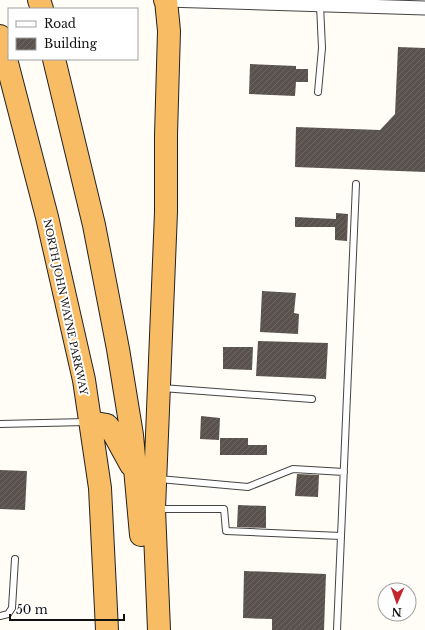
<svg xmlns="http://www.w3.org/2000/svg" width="425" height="630" font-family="'Libre Baskerville',serif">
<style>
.building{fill:url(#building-hatch)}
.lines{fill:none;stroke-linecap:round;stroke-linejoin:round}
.service-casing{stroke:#444;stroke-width:8}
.minor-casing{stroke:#444;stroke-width:15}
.trunk-casing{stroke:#222;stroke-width:24}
.service{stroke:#fff;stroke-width:6}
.minor{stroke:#fff;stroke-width:13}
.trunk{stroke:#f7bc64;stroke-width:22}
.labels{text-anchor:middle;stroke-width:4;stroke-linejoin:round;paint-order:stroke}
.street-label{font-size:10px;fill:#111;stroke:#fff}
</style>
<defs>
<pattern id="building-hatch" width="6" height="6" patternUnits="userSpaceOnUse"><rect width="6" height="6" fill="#5a524d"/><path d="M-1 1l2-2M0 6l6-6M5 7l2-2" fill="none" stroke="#6d6662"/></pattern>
</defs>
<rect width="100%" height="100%" fill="#fffdf5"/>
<path class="building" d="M 398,47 L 425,48 L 425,172 L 295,167 L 296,127 L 380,130 L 395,114 Z
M 250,64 L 296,66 L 296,69 L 308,69 L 308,82 L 296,82 L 295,96 L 249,94 Z
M 336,213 L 348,214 L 347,241 L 335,240 L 335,227 L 295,227 L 295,217 L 336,219 Z
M 262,291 L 296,293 L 294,313 L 299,314 L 298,334 L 260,332 Z
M 258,341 L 328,343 L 326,379 L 256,376 Z
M 223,347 L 253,347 L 252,370 L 223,369 Z
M 201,416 L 220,418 L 219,440 L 200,439 Z
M 220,438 L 248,438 L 248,445 L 267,445 L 267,455 L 220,455 Z
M 0,470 L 27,471 L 25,510 L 0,509 Z
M 297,474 L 319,475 L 318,497 L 295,496 Z
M 238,505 L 266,506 L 266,528 L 237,527 Z
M 244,571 L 326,574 L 324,630 L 272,630 L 272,619 L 243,618 Z"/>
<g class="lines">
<defs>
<path id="service" d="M 318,92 L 322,48 L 320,5
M 162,388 L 312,399
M 0,424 L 86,422
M 159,479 L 248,487 L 293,469 L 344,472
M 158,509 L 224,509 L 226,531 L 341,536
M 0,616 L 8,614 L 12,608 L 15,559
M 337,630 L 356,184"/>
<path id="minor" d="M 166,0 L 425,8"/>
<path id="trunk" d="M 39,0 L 42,9
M 0,36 L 47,217 L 84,380 L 100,488 L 107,630
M 54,59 L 94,225 L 118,349 L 132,435 L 141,535
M 90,422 L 107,425 L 114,434 L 131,465
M 159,630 L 154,509 L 166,212 L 166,135 L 169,31 L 166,0 L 165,0"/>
</defs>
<use href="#service" class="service-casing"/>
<use href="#minor" class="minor-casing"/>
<use href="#trunk" class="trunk-casing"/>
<use href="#service" class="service"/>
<use href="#minor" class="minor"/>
<use href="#trunk" class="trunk"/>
</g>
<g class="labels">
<g class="street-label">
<text transform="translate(66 307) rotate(78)" y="4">NORTH JOHN WAYNE PARKWAY</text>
</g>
</g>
<rect x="8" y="8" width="130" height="52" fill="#ffffff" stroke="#a0a0a0"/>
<rect x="16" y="21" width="20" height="6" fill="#ffffff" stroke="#a0a0a0"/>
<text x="44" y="28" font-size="12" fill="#111111">Road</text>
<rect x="16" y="38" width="20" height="12" fill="url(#building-hatch)" stroke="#a0a0a0"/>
<text x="44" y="48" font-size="12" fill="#111111">Building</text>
<g transform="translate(397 602) rotate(182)"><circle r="19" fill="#ffffff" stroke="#a0a0a0"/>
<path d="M0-3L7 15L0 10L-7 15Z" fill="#c4262e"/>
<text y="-6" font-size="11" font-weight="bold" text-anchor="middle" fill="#111111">N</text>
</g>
<path d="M10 614v6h114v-6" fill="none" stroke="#111111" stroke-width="2"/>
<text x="16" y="614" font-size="12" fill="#111111" stroke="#ffffff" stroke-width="3" paint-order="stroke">50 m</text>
</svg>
